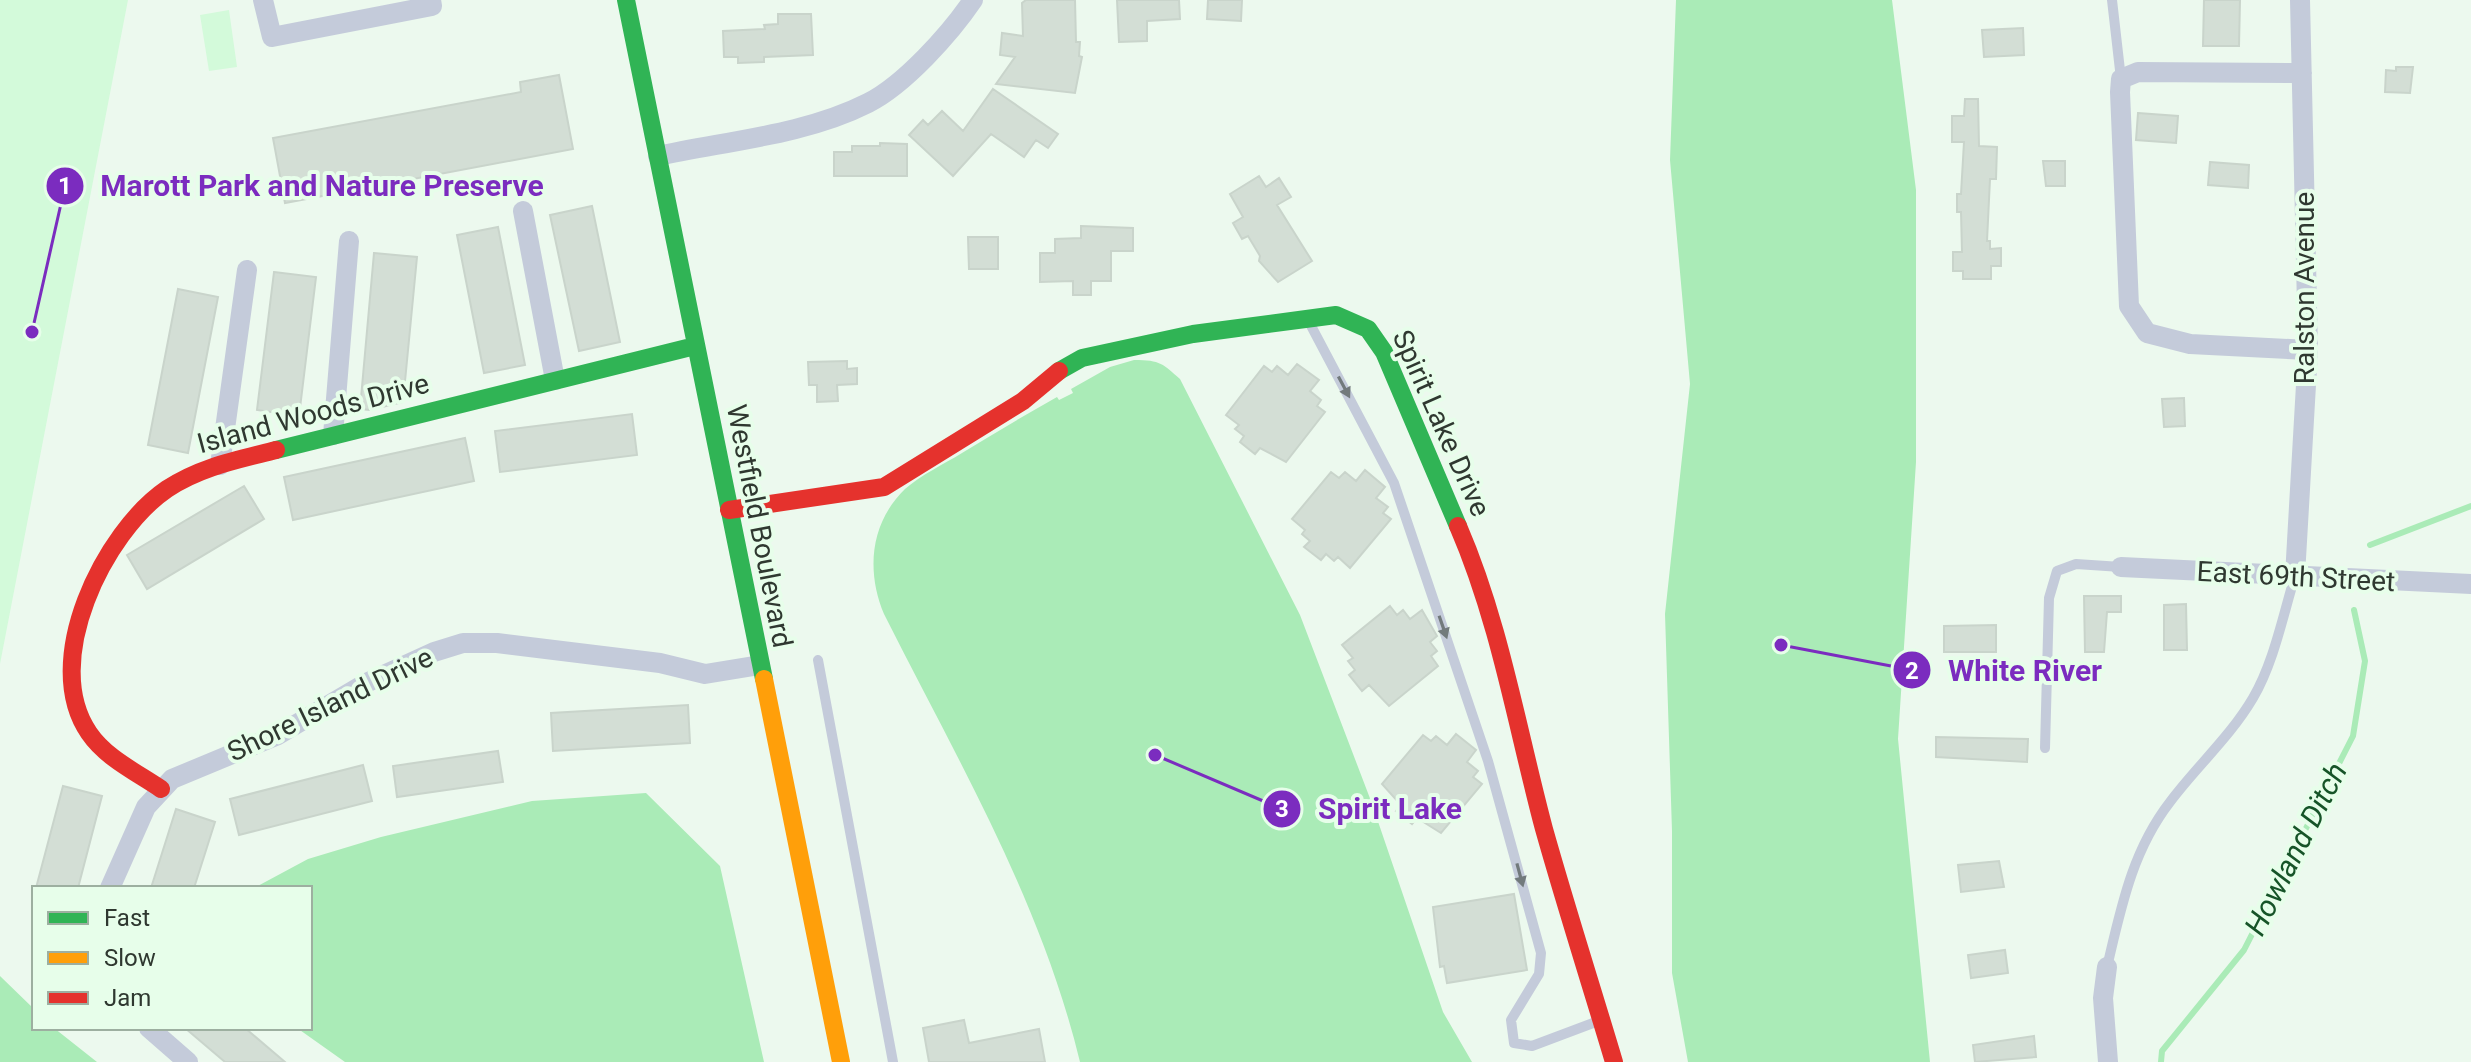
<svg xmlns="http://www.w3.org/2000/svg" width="2471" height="1062" font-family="Roboto,sans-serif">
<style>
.green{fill:#d3fada}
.water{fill:#aaebb7}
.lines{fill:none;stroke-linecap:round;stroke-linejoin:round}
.stream{stroke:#aaebb7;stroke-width:6}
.building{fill:#d3ded5;stroke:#c9d4cb;stroke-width:2}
.lane{stroke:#c4cbda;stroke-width:10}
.street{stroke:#c4cbda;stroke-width:20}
.fast{stroke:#30b455;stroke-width:18}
.slow{stroke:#ff9f0a;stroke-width:18}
.jam{stroke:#e5322d;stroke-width:18}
.oneway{fill:#727a7c}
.labels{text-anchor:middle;stroke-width:8;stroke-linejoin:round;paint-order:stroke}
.street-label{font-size:28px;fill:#2f3830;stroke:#e7feea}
.water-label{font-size:30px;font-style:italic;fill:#165428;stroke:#e7feea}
.leader{fill:none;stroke:#7b2cbf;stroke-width:3}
.callout-dot{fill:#7b2cbf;stroke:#e7feea;stroke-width:3}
.mark-label{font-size:24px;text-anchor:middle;font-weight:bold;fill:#fff}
.callout-label{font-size:30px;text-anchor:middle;font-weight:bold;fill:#7b2cbf;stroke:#e7feea;stroke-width:8;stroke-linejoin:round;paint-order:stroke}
</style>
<rect width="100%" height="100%" fill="#ecf9ee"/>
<path class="green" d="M 0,0 L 128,0 L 0,664 Z
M 229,10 L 237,67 L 209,71 L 200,15 Z"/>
<path class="water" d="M 1676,0 L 1892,0 L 1916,190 L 1916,462 L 1898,739 L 1930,1062 L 1688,1062 L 1672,973 L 1672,831 L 1665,614 L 1690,384 L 1670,160 Z
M 1134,360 C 1161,360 1163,364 1180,379 L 1300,615 L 1371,801 L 1443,1012 L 1472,1062 L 1080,1062 C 1041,901 958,761 884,614 C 866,571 870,523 905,489 C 921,475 944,464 962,453 C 993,434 1025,415 1057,397 L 1059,400 L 1073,393 L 1071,389 L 1110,367 Z
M 646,793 L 720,866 L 764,1062 L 345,1062 L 297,1028 L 310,1028 L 310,888 L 254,888 L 308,859 L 381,837 L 532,801 Z
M 0,976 L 34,1009 L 34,1028 L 54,1028 L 97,1062 L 0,1062 Z"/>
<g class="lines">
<path class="stream" d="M 2370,545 L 2471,506
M 2161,1062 L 2162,1051 L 2244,950 L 2353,736 L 2365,661 L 2354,610"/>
</g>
<path class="building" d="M 1026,0 L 1075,0 L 1076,42 L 1080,42 L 1079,56 L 1082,57 L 1075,93 L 996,84 L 1015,57 L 1000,55 L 1002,33 L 1023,36 L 1022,3 Z
M 1117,0 L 1179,0 L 1180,19 L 1147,21 L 1147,41 L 1119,42 Z
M 1208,0 L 1242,0 L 1241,21 L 1207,19 Z
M 2204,0 L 2240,0 L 2239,46 L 2203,46 Z
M 778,14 L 811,14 L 813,55 L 764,57 L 764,62 L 738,63 L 738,57 L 724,57 L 723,31 L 765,29 L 764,25 L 778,24 Z
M 2023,28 L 2024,55 L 1984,57 L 1982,30 Z
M 2396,67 L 2413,67 L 2410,93 L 2385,92 L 2386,70 L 2396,71 Z
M 559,75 L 573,149 L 285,203 L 273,138 L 521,92 L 520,82 Z
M 993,89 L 1058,134 L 1048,148 L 1036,140 L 1024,157 L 991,134 L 953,176 L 909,135 L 923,120 L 928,125 L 942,111 L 963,131 Z
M 1965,99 L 1978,99 L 1979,146 L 1997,147 L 1996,179 L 1990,179 L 1987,241 L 1990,241 L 1990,249 L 2001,248 L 2001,266 L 1991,266 L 1991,279 L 1963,279 L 1963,271 L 1953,271 L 1953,252 L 1962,252 L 1961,212 L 1957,212 L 1957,194 L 1961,194 L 1964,142 L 1952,142 L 1952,116 L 1964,116 Z
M 2138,113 L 2178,116 L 2176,143 L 2136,140 Z
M 880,143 L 907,144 L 907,176 L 834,176 L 834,152 L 852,152 L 852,146 L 880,146 Z
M 2043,161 L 2065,161 L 2065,186 L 2046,186 Z
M 2210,162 L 2249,165 L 2248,188 L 2208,185 Z
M 1259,176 L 1266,187 L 1279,178 L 1291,197 L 1277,205 L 1312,261 L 1278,282 L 1259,261 L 1260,256 L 1248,236 L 1242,239 L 1233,223 L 1243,217 L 1230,194 Z
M 592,206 L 620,342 L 579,351 L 550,215 Z
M 1081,226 L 1133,228 L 1133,251 L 1111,251 L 1111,281 L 1091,281 L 1091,295 L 1073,295 L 1073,281 L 1040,282 L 1040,253 L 1055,253 L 1055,239 L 1081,238 Z
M 498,227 L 525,365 L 484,373 L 457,235 Z
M 968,237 L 998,237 L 998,269 L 969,269 Z
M 374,253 L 417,257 L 403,402 L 370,410 L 360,409 Z
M 274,272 L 316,277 L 299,416 L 257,410 Z
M 178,289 L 218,297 L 188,453 L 148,445 Z
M 847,361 L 847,369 L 857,368 L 857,384 L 837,385 L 838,401 L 817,402 L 817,385 L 809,385 L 808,362 Z
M 1297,364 L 1319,380 L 1310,391 L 1321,400 L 1317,406 L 1325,412 L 1286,462 L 1260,448 L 1255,454 L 1240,442 L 1244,436 L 1235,429 L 1239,425 L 1226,415 L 1264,366 L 1272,372 L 1277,366 L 1288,375 Z
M 2184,398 L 2185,426 L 2164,427 L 2162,399 Z
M 632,414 L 637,455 L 500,472 L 495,431 Z
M 465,438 L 474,481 L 293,520 L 284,477 Z
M 1365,470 L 1385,487 L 1376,498 L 1388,507 L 1383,513 L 1391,519 L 1350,568 L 1338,557 L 1334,561 L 1326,554 L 1321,560 L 1304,547 L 1310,541 L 1302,534 L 1305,530 L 1292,519 L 1331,472 L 1339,478 L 1345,472 L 1356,481 Z
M 244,486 L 264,519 L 147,589 L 127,555 Z
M 2084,596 L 2121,596 L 2121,612 L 2107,612 L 2104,652 L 2085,652 Z
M 2186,604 L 2187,650 L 2164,650 L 2164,605 Z
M 1390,606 L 1397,615 L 1403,610 L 1410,619 L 1422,610 L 1437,636 L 1430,642 L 1437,651 L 1431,656 L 1438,666 L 1389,706 L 1369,685 L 1362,691 L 1349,675 L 1355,670 L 1348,661 L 1353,658 L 1342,645 Z
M 1996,625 L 1996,652 L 1944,652 L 1944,626 Z
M 688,705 L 690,743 L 553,751 L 551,713 Z
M 1456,734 L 1476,750 L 1467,762 L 1478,771 L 1473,777 L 1482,784 L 1441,833 L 1417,818 L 1412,824 L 1396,811 L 1401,805 L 1382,784 L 1423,735 L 1431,741 L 1436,736 L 1447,745 Z
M 1936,737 L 2028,739 L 2027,762 L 1936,757 Z
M 498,751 L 503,782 L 397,797 L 393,766 Z
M 363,765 L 372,801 L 239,835 L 230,799 Z
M 63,786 L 102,796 L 78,888 L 36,888 Z
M 176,809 L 215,822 L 194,888 L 151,888 Z
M 1999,861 L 2004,887 L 1961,892 L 1958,865 Z
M 1514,894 L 1527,970 L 1447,983 L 1444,966 L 1440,967 L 1433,907 Z
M 2005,950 L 2008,973 L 1971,978 L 1968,955 Z
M 964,1020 L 969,1043 L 1039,1029 L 1045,1062 L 929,1062 L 923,1028 Z
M 185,1028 L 245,1028 L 285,1062 L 225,1062 Z
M 2034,1036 L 2036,1057 L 1975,1062 L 1973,1045 Z"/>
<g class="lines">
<path class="lane" d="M 2112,0 L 2121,79
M 1308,320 L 1394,483 L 1488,761 L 1541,953 L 1539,974 L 1511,1020 L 1514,1043 L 1532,1046 L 1601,1020
M 818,660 L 893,1062
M 2045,748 L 2049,598 L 2057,571 L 2076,564 L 2121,567
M 2107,967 C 2121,908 2132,851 2170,802 C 2197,766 2230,737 2253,698 C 2274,662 2283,615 2295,576"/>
<path class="street" d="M 263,0 L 272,37 L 432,6 L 431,0
M 2302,73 L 2138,72 L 2121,79 L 2120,92 L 2129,306 L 2147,333 L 2190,344 L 2308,350
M 658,156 C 726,141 805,135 868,103 C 904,85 950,34 973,0
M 523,211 L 555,380
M 333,435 L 349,241
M 220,465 L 247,270
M 2121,567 L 2471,584
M 2295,576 L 2308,350 L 2300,0
M 110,888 L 146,807 L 172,779 L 278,735 L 366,683 L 434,652 L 463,643 L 497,643 L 660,663 L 705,674 L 760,665
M 2107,967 L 2103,998 L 2108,1062
M 149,1028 L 188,1062"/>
<path class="fast" d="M 626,0 L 764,679
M 1059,371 L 1082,358 L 1193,334 L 1336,315 L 1368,329 L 1384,352 L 1458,526
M 276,450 L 695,346"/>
<path class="slow" d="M 764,679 L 841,1062"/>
<path class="jam" d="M 729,510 L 884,487 L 1023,401 L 1059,371
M 1458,526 C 1500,623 1517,728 1544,829 C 1566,907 1591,985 1614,1062
M 161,789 C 136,772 106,758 89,733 C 40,662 104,532 167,489 C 200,467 237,460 276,450"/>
</g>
<defs><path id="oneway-solid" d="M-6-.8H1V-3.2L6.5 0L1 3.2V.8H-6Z" transform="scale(2)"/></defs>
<g class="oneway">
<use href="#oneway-solid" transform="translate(1344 387) rotate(62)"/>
<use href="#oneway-solid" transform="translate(1443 627) rotate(71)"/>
<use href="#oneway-solid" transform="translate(1520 875) rotate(75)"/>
</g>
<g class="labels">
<g class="street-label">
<text transform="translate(2304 288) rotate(-90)" y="10">Ralston Avenue</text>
<text transform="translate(313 413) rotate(-15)" y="10">Island Woods Drive</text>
<text transform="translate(1442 423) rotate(66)" y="10">Spirit Lake Drive</text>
<text transform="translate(760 526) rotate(79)" y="10">Westfield Boulevard</text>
<text transform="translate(2296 576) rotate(3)" y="10">East 69th Street</text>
<text transform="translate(330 704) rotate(-26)" y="10">Shore Island Drive</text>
</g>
<g class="water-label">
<text transform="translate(2296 849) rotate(-63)" y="10">Howland Ditch</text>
</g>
</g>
<path class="leader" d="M32 332L65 186M1781 645L1912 670M1155 755L1282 809"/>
<g class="callout-dot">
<circle cx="32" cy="332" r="8"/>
<circle cx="1781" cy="645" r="8"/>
<circle cx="1155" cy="755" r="8"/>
<circle cx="65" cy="186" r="20"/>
<circle cx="1912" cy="670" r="20"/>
<circle cx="1282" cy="809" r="20"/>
</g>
<g class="mark-label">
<text x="65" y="194">1</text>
<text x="1912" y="679">2</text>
<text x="1282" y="817">3</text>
</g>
<g class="callout-label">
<text x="322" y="196">Marott Park and Nature Preserve</text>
<text x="2025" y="681">White River</text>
<text x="1390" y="819">Spirit Lake</text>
</g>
<rect x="32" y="886" width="280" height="144" fill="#e7feea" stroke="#9dafa0" stroke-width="2"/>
<rect x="48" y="912" width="40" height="12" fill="#30b455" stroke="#9dafa0" stroke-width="2"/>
<text x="104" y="926" font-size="24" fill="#2f3830">Fast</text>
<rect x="48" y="952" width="40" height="12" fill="#ff9f0a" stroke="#9dafa0" stroke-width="2"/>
<text x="104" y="966" font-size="24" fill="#2f3830">Slow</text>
<rect x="48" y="992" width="40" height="12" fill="#e5322d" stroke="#9dafa0" stroke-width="2"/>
<text x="104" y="1006" font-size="24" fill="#2f3830">Jam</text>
</svg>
